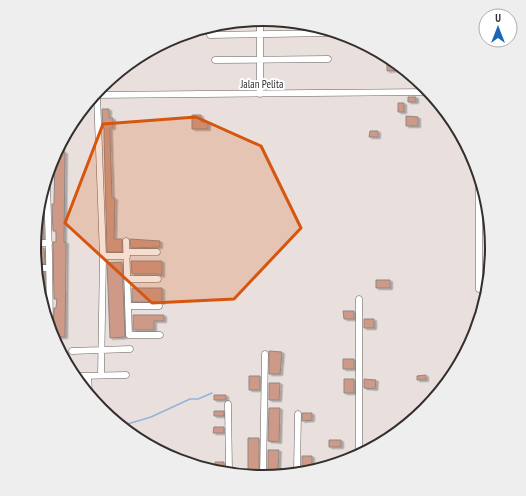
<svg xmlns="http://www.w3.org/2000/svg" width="526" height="496" font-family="'PT Sans Narrow',sans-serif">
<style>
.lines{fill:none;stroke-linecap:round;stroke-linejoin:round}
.stream{stroke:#92b3dc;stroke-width:1.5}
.building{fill:#ce9986;stroke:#8e8784;filter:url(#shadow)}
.minor-casing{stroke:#68615e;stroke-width:7}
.minor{stroke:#fff;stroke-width:6}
.marked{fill:#d6550f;fill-opacity:0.2;stroke:#d6550f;stroke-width:3;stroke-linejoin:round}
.labels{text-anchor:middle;stroke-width:4;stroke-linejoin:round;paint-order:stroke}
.street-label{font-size:11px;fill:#322f2e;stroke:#fff}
.rim{fill:none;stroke:#322f2e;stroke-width:2}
</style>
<defs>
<filter id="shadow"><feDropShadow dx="2.5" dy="1.5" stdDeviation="0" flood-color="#0004"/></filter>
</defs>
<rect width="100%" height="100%" fill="#e9e0dd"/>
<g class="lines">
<path class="stream" d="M 124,425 L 151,417 L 190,399 L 198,399 L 212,393"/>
</g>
<path class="building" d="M 387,61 L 400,70 L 387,71 Z
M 408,97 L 416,97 L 416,102 L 408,102 Z
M 398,103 L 404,103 L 404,112 L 398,112 Z
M 102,109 L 109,109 L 109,118 L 113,118 L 113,128 L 110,128 L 110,136 L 112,198 L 115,198 L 114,239 L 122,239 L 122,252 L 107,252 L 104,135 L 104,128 L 103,128 Z
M 192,115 L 201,115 L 201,122 L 208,122 L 208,129 L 192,129 Z
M 406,116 L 418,117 L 418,126 L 406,126 Z
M 370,131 L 378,131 L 378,137 L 369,137 Z
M 62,145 L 62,152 L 65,152 L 64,242 L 66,242 L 66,252 L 65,337 L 53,337 L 54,308 L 56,308 L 57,299 L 54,299 L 53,242 L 56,242 L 56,231 L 53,231 L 52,204 L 54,204 L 55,154 Z
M 43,204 L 44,238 L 36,238 L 36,237 L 38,237 L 39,220 Z
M 130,239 L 160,241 L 160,247 L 131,248 Z
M 34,247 L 44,248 L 45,264 L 37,264 Z
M 162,261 L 162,276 L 158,274 L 132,274 L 131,261 Z
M 122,262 L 125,337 L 110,338 L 107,263 Z
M 39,272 L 45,272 L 45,289 L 42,289 Z
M 376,280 L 390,280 L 390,288 L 376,288 Z
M 132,288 L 162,288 L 162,303 L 159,302 L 132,302 Z
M 343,311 L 354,311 L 354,319 L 344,319 Z
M 133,315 L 164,315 L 164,321 L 154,321 L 154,330 L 133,330 Z
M 364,319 L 374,319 L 374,328 L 364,328 Z
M 269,351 L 282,352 L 280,374 L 269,374 Z
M 343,359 L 354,359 L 354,369 L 343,369 Z
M 426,375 L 426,380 L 417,380 L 417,376 Z
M 249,376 L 260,376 L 260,390 L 249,390 Z
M 344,379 L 354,379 L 354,393 L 344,393 Z
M 364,379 L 376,380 L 375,389 L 364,388 Z
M 269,383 L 280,383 L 279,400 L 269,400 Z
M 214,395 L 226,395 L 226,400 L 214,400 Z
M 269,408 L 280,408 L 279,442 L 268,441 Z
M 214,411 L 224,411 L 224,416 L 214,416 Z
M 302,413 L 312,413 L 312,420 L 302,421 Z
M 214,427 L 224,427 L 224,433 L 213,433 Z
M 248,438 L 259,438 L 259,476 L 248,474 Z
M 329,440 L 341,440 L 341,447 L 329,447 Z
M 268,450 L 279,450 L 278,468 L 281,468 L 281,473 L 268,475 Z
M 302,456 L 312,456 L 312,467 L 302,469 Z
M 215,462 L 224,462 L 224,469 L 215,467 Z"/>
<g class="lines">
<defs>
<path id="minor" d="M 260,20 L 260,94
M 210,35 L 333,33
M 215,60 L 328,59
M 95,95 L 429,92
M 97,95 L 103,256 L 101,375
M 47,182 L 49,254 L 50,326
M 479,184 L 479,289
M 126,241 L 129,335 L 160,335
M 35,243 L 49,243
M 127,252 L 157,252
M 103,256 L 127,256
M 38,268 L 49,268
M 127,279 L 158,279
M 128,306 L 159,306
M 72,351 L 130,349
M 78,376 L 126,375
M 88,376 L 89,392
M 228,404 L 229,470
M 359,454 L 359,299
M 297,470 L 298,414
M 263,477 L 265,354"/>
</defs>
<use href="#minor" class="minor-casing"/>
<use href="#minor" class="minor"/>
</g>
<path class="marked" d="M 196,117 L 261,146 L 301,228 L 234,299 L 152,303 L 65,223 L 103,124 Z"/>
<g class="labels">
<g class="street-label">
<text x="262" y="88">Jalan Pelita</text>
</g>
</g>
<path d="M0 0H526V496H0ZM41 248a222 222 0 1 1 444 0a222 222 0 1 1-444 0Z" fill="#efeeee" fill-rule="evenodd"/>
<path class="rim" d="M41 248a222 222 0 1 1 444 0a222 222 0 1 1-444 0Z"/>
<g transform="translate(498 28)"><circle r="19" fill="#ffffff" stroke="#adacab"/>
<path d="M0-3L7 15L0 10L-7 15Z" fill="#1b65b4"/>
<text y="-6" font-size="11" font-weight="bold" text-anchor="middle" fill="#322f2e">U</text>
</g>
</svg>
